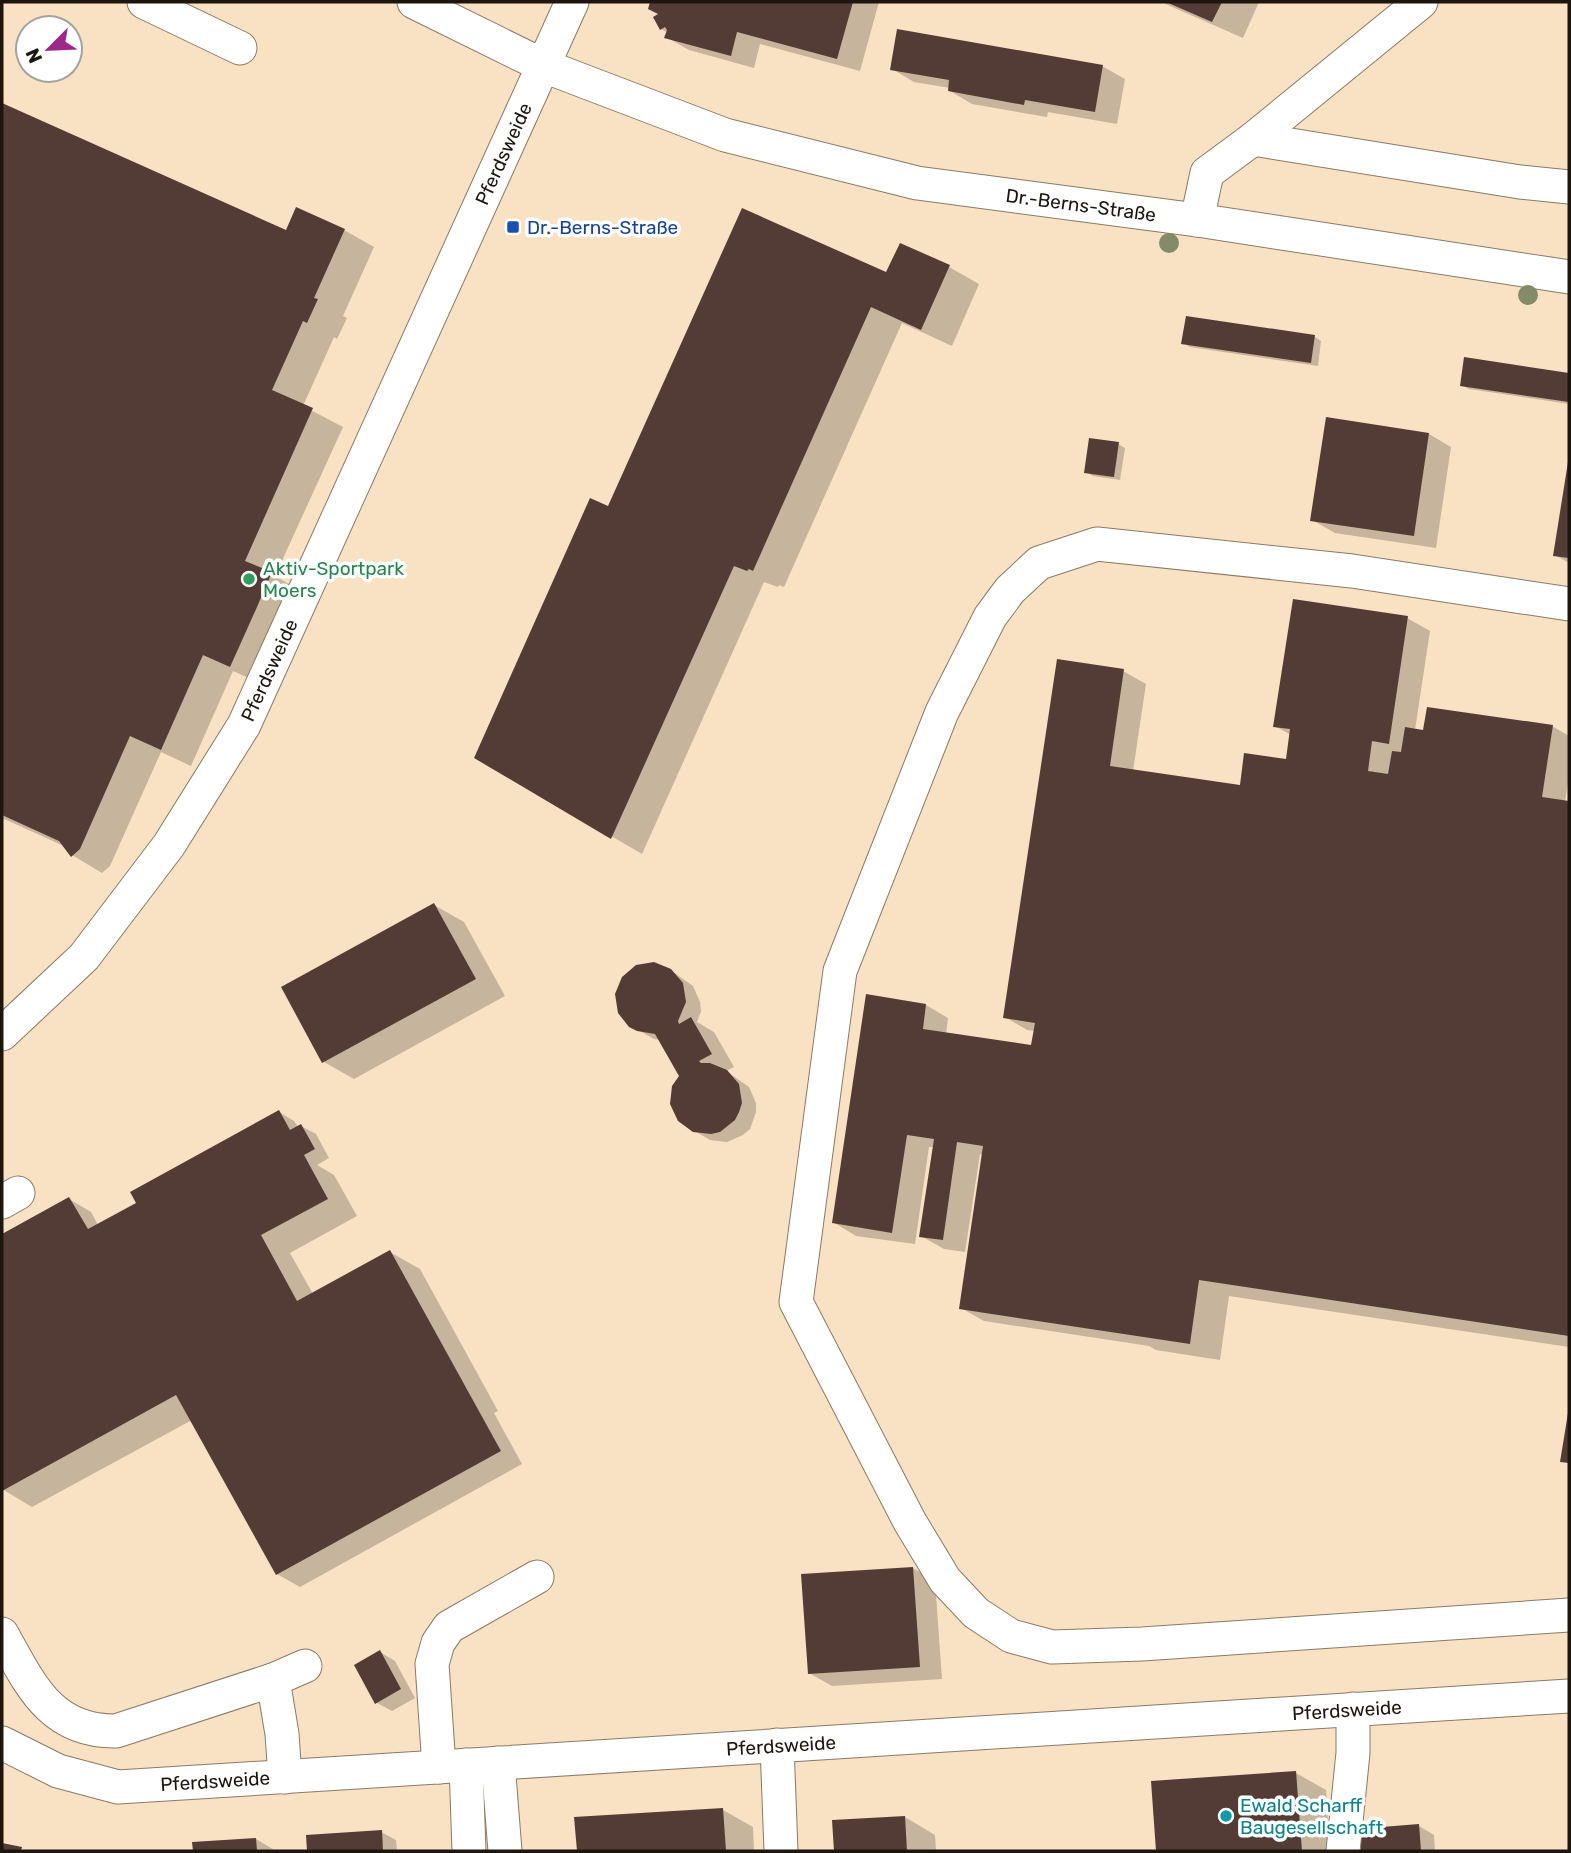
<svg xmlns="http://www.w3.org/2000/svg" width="1571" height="1853" font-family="Rubik,sans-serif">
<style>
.built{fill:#f9e1c4;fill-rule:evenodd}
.shadow{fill:#0003}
.building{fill:#543c36}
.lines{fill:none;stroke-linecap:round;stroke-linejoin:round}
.minor-casing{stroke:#8b7a66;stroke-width:35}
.minor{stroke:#fff;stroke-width:33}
.tree{fill:#838b69}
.transit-dot{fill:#1a4fb4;stroke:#fff;stroke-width:2.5}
.leisure-dot{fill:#2e9e5b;stroke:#fff;stroke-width:2.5}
.culture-dot{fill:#0f9aa8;stroke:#fff;stroke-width:2.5}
.labels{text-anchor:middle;stroke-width:7;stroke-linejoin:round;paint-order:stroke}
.street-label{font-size:19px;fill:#1c160e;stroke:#fff}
.transit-label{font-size:19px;fill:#164399;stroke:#fff;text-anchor:start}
.leisure-label{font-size:19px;fill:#27864d;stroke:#fff;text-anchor:start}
.culture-label{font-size:19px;fill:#0d838f;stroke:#fff;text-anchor:start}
</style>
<rect width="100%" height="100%" fill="#feead4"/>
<path class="built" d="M 2,2 L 1569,2 L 1569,1851 L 2,1851 ZM 28,28 L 70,28 L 70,70 L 28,70 Z"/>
<path class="shadow" d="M 652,2 L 879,2 L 860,71 L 760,44 L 754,68 L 689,50 L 666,37 L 668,33 L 661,29 L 661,15 L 650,8 Z
M 1161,2 L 1259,2 L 1243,38 Z
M 1102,66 L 1125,79 L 1117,124 L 1048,112 L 1047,117 L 972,104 L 950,91 L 950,88 L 914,82 L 892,69 Z
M 2,105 L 286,232 L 344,230 L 374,247 L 343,316 L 347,318 L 337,339 L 334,337 L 303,406 L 343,427 L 275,576 L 301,591 L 260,683 L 233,671 L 191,766 L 161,752 L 110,866 L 102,873 L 72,855 L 64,846 L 2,818 Z
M 901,245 L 949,267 L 979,284 L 952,346 L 902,323 L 784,587 L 779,585 L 778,587 L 764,582 L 642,854 L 476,757 L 609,509 L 887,275 Z
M 1315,337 L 1321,341 L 1318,366 L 1190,347 L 1183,343 Z
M 1465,359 L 1569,375 L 1569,404 L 1469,389 L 1462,385 Z
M 1429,434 L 1451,447 L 1436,548 L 1335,533 L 1312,520 Z
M 1118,444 L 1125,448 L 1120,480 L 1093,476 L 1086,472 Z
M 1569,463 L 1569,563 L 1555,555 Z
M 1407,618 L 1430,631 L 1415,730 L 1552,726 L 1569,736 L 1569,775 L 1565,802 L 1569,803 L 1569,1347 L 1229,1296 L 1220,1360 L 1156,1350 L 1149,1346 L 984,1321 L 961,1308 L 984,1155 L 980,1154 L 965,1252 L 944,1249 L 921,1236 L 935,1147 L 929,1147 L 915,1244 L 856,1236 L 833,1222 L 926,1005 L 948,1018 L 946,1035 L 1033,1047 L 1035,1031 L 1027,1030 L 1005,1017 L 1123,671 L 1146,684 L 1133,771 L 1241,787 L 1287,761 L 1291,735 L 1275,726 Z
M 434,905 L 464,922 L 505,996 L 354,1079 L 324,1062 Z
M 670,970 L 693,986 L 700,1002 L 701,1011 L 697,1022 L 714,1032 L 734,1067 L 726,1071 L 749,1087 L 756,1103 L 756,1112 L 750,1129 L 743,1135 L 727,1142 L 710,1140 L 686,1126 L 682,1076 L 677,1073 L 661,1040 L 654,1039 L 631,1026 Z
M 279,1112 L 294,1121 L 298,1127 L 301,1126 L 316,1134 L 329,1158 L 317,1165 L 334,1175 L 357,1216 L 290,1253 L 313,1294 L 390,1252 L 420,1269 L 498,1411 L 494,1413 L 522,1464 L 300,1587 L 277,1574 L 192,1420 L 32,1507 L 2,1489 L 2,1236 L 69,1199 L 91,1212 L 98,1225 L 139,1203 Z
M 913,1568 L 935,1581 L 942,1679 L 832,1686 L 809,1673 Z
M 380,1652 L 395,1661 L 415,1698 L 392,1711 L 377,1703 Z
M 1296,1773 L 1326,1790 L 1330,1851 L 1157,1851 L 1153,1782 Z
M 723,1810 L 753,1827 L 754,1851 L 578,1851 L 576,1819 Z
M 905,1817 L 935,1835 L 936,1851 L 835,1851 L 834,1822 Z
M 1419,1826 L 1434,1835 L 1435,1851 L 1363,1851 L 1362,1838 Z
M 381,1832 L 396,1840 L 397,1851 L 308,1851 L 307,1836 Z
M 256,1839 L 276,1851 L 195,1851 L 194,1844 Z"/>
<path class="building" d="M 650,2 L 853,2 L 837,59 L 737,32 L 731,56 L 664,38 L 667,30 L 665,27 L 660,30 L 653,17 L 658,14 L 648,9 Z
M 1166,2 L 1222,2 L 1212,22 Z
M 897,29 L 1103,65 L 1095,112 L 1025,100 L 1024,105 L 948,91 L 949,80 L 890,70 Z
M 2,103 L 286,230 L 296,207 L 345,229 L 314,298 L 318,299 L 307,323 L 303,321 L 272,390 L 313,408 L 245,561 L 272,572 L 257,607 L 230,667 L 203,655 L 161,750 L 130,736 L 80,849 L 71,857 L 59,841 L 2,815 Z
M 742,208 L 886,272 L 900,243 L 950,265 L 921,330 L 871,307 L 753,571 L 749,569 L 747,571 L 734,566 L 611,839 L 474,758 L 590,498 L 608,506 Z
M 1186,316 L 1315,335 L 1311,363 L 1181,344 Z
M 1464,357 L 1569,373 L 1569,402 L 1460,386 Z
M 1326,417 L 1429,433 L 1414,536 L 1310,521 Z
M 1089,438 L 1119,442 L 1114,477 L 1084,473 Z
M 1568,462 L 1569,462 L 1569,558 L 1553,556 Z
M 1293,599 L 1408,616 L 1389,744 L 1372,741 L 1368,771 L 1388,774 L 1392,751 L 1401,752 L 1405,727 L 1423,730 L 1427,707 L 1553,725 L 1542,797 L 1569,801 L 1569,1336 L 1199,1280 L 1190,1344 L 959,1309 L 983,1146 L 957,1142 L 943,1240 L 919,1237 L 934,1139 L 907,1135 L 892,1233 L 832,1223 L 866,994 L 926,1004 L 923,1029 L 1031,1045 L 1035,1023 L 1003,1018 L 1057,659 L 1124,669 L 1110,766 L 1240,785 L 1244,753 L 1286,759 L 1290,729 L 1273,727 Z
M 434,903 L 476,979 L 322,1063 L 281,987 Z
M 654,962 L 671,969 L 683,983 L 686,1002 L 678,1021 L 679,1024 L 691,1017 L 712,1054 L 699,1061 L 701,1063 L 710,1063 L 727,1070 L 739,1084 L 742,1103 L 739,1112 L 735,1120 L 720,1132 L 711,1134 L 693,1132 L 678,1121 L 670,1104 L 672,1086 L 679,1076 L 655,1034 L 637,1031 L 629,1027 L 618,1013 L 615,994 L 622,977 L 636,965 Z
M 279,1110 L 290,1130 L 301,1124 L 315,1149 L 304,1155 L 328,1199 L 261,1235 L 297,1301 L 390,1250 L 501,1451 L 276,1575 L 176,1395 L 2,1491 L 2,1234 L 69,1197 L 88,1229 L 136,1203 L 130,1192 Z
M 1568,1413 L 1569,1413 L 1569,1463 L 1560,1462 Z
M 913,1567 L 920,1667 L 808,1674 L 801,1574 Z
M 380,1650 L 401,1689 L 375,1704 L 354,1665 Z
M 1296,1771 L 1302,1851 L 1156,1851 L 1151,1781 Z
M 723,1808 L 726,1851 L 577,1851 L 574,1817 Z
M 905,1816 L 907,1851 L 834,1851 L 832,1820 Z
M 1419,1824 L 1421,1851 L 1361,1851 L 1361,1838 L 1369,1828 Z
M 382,1830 L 383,1851 L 307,1851 L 306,1835 Z
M 256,1838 L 257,1851 L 193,1851 L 192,1842 Z
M 2,1843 L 22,1847 L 21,1851 L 2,1851 Z"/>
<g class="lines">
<defs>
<g id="minor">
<path d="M 144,2 L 240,48"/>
<path id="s1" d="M 414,2 L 544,66 L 725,135 L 917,183 L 1197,220 L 1569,277"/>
<path d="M 1253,139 L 1520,182 L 1569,187"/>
<path d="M 1197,220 L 1207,173 L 1253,139 L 1421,2"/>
<path d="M 1569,604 L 1352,571 L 1097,544 L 1039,563 L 1010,590 L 990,617 L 942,712 L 840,971 L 796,1302 L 910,1522 L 945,1580 L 976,1613 L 1011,1636 L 1052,1647 L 1142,1644 L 1569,1615"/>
<path id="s2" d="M 2,1034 L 84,957 L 169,845 L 244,725 L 572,2"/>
<path d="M 2,1202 L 18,1193"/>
<path d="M 2,1634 C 30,1684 50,1732 116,1731 L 273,1680 L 305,1666"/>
<path d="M 273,1680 L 282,1734 L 285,1777"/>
<path id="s3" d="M 2,1743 L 58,1771 L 118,1787 L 1569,1696"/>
<path d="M 777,1745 L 781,1851"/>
<path d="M 498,1763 L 505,1851"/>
<path d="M 466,1765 L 469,1851"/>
<path d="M 439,1767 L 432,1664 L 438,1643 L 449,1627 L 537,1577"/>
<path d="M 1343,1851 L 1353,1753 L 1353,1709"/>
</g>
</defs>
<use href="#minor" class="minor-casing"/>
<use href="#minor" class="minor"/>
</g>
<g class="tree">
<circle cx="1169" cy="243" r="10"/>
<circle cx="1528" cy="295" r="10"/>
</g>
<rect class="transit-dot" x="506" y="220" width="14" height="14" rx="3.5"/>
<circle class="leisure-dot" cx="249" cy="579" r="7"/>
<circle class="culture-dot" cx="1226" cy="1816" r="7"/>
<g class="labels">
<g class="street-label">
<text dy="7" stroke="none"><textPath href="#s2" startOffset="1022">Pferdsweide</textPath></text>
<text dy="7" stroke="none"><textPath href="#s1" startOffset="702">Dr.-Berns-Straße</textPath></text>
<text dy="7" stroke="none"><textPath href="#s2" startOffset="455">Pferdsweide</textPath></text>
<text dy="7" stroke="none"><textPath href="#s3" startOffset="1356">Pferdsweide</textPath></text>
<text dy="7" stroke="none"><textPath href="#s3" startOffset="789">Pferdsweide</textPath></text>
<text dy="7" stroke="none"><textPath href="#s3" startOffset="222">Pferdsweide</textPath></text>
</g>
<g class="transit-label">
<text x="527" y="234">Dr.-Berns-Straße</text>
</g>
<g class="leisure-label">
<text x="263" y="575">Aktiv-Sportpark<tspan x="263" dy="22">Moers</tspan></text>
</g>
<g class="culture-label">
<text x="1240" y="1812">Ewald Scharff<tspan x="1240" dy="22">Baugesellschaft</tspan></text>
</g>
</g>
<rect width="1571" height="1853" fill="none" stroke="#1c160e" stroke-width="7"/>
<g transform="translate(49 49) rotate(246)"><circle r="33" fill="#ffffff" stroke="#a4a29f" stroke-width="2"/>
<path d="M0-5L12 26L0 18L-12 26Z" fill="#9c2a88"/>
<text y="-10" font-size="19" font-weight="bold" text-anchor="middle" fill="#1c160e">N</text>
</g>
</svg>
